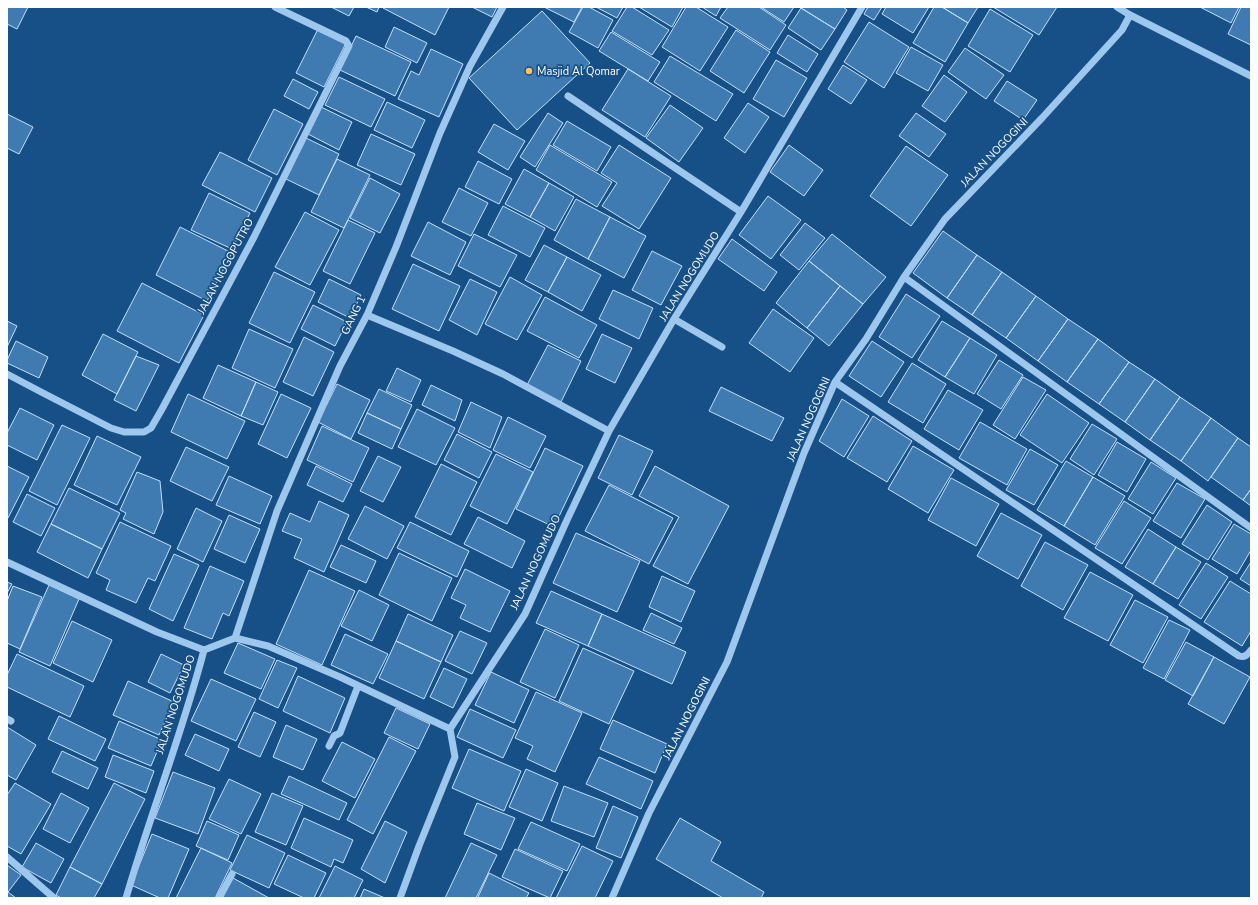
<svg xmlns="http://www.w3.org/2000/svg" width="1258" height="905" font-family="'Nunito Sans',sans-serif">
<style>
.building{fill:#3f7ab0;stroke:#c2e0fa}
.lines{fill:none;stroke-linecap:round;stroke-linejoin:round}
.minor{stroke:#9dc7ed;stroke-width:7}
.poi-dot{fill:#ffc259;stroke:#175086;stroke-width:1.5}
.labels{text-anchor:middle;stroke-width:3.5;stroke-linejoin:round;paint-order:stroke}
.poi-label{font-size:11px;fill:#fff;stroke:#175086;text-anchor:start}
.street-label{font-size:11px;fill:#fff;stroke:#175086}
</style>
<rect width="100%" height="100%" fill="#175086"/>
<path class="building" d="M 7,7 L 28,7 L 17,29 L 7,24 Z
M 331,7 L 354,7 L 349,16 Z
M 366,7 L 379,7 L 377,12 Z
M 383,7 L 449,7 L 435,35 L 383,8 Z
M 472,7 L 497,7 L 492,17 Z
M 544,7 L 582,7 L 574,22 Z
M 583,7 L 589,7 L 613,20 L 598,48 L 569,32 Z
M 596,7 L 623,7 L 617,18 Z
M 627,7 L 632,7 L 669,30 L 652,55 L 612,31 Z
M 639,7 L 683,7 L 672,27 Z
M 686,7 L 696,7 L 728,27 L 700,71 L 662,47 Z
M 702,7 L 721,7 L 716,16 Z
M 728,7 L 759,7 L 786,25 L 770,50 L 720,18 Z
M 761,7 L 794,7 L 784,22 Z
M 802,7 L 843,7 L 847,10 L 835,29 L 801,8 Z
M 868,7 L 882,7 L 874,20 L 864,14 Z
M 886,7 L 929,7 L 913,33 L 882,14 Z
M 934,7 L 942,7 L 968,23 L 945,62 L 913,43 Z
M 942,7 L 978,7 L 968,23 Z
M 993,7 L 1057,7 L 1039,35 Z
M 1200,7 L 1239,7 L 1231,23 Z
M 1241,7 L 1251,7 L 1251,45 L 1228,34 Z
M 801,8 L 835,29 L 821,50 L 788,28 Z
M 990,9 L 1033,35 L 1010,72 L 968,46 Z
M 542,11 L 590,63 L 517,130 L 469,78 Z
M 869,22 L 909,47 L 884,88 L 844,62 Z
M 394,27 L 427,43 L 417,63 L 385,47 Z
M 318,29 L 346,43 L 324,87 L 296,73 Z
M 736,30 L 770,52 L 744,93 L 710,71 Z
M 611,32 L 660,62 L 648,81 L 599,51 Z
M 788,35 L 818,54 L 807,72 L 777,53 Z
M 356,36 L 411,62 L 395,96 L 340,70 Z
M 911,47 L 943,65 L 928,91 L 896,73 Z
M 965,48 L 1004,75 L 986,99 L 948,72 Z
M 431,49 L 463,64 L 439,117 L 398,99 L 411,71 L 419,75 Z
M 670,56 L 733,94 L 716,121 L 654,82 Z
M 776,60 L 807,78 L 784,117 L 753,99 Z
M 843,65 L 867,80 L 851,104 L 828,89 Z
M 628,69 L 671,96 L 645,137 L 602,110 Z
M 944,75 L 967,92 L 945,122 L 922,106 Z
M 339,77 L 385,99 L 371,127 L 325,105 Z
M 293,79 L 318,92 L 309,109 L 284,96 Z
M 1007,81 L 1037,100 L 1023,120 L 994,101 Z
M 387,102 L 425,120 L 412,148 L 374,130 Z
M 748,103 L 769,117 L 745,153 L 724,138 Z
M 670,105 L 703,128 L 679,162 L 646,138 Z
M 321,107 L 352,122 L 339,150 L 308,134 Z
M 274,109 L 303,124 L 277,175 L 248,160 Z
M 548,113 L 563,123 L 535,167 L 520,157 Z
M 916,113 L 946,134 L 929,157 L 899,136 Z
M 7,114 L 33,127 L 19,154 L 7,148 Z
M 567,121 L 611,147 L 597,171 L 553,145 Z
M 494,124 L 525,141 L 508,170 L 478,152 Z
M 371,134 L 415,154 L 401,185 L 357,165 Z
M 306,138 L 339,154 L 319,195 L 286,179 Z
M 550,145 L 612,182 L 597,207 L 536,170 Z
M 619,145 L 671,178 L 639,229 L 602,206 L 617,183 L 601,173 Z
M 789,145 L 823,170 L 804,196 L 770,172 Z
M 906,146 L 948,175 L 911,226 L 870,196 Z
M 220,152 L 272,178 L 255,212 L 202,185 Z
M 337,159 L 370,175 L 344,228 L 311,212 Z
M 478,161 L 512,179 L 499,204 L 465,187 Z
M 524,169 L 549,183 L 530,217 L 505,204 Z
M 370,178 L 400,194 L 380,233 L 350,218 Z
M 549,183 L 574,197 L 555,231 L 530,217 Z
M 459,188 L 488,203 L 471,236 L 442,222 Z
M 209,193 L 250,213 L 232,249 L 191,230 Z
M 768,196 L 801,220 L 771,259 L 739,235 Z
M 576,199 L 610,217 L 588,259 L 554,240 Z
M 503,206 L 545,228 L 530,257 L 488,235 Z
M 305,212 L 339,230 L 310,285 L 275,267 Z
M 610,217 L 646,236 L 624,278 L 588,259 Z
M 348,220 L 375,233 L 350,284 L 323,271 Z
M 428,222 L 466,242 L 450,275 L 411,256 Z
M 805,223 L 825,238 L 799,270 L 780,255 Z
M 180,227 L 232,253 L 207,301 L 156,275 Z
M 943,231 L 977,255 L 947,298 L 913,273 Z
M 474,234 L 517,255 L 500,287 L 458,266 Z
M 832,234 L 886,277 L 863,304 L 809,261 Z
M 732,239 L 777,272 L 764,291 L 718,259 Z
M 544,245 L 567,257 L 548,292 L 525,280 Z
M 652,251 L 682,266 L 661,305 L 632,290 Z
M 977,255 L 1002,272 L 972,315 L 947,298 Z
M 567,257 L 601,275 L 582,311 L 548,292 Z
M 809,261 L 840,286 L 807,328 L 776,303 Z
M 413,264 L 460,286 L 439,331 L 392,309 Z
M 274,272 L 315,292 L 290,343 L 249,323 Z
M 1002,272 L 1036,296 L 1006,338 L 972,315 Z
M 510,277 L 542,295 L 517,340 L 485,324 Z
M 329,279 L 361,295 L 350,318 L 318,302 Z
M 470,279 L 497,292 L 477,335 L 449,320 Z
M 142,283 L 204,315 L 179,363 L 117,331 Z
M 840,286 L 863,304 L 829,346 L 807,328 Z
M 613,290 L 653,308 L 639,339 L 599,319 Z
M 906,294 L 940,316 L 912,358 L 879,337 Z
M 1036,296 L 1068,319 L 1038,361 L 1006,338 Z
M 545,297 L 597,325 L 579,358 L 527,331 Z
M 313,305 L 347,322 L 335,346 L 301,329 Z
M 773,309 L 814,338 L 790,372 L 749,343 Z
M 1068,319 L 1098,339 L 1067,382 L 1038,361 Z
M 7,321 L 17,326 L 7,347 Z
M 942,321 L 970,338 L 945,377 L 918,360 Z
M 249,329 L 293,349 L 275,388 L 232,368 Z
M 103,334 L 138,352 L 117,394 L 82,375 Z
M 602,334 L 632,348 L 615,383 L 586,369 Z
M 304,337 L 334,352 L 313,396 L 283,382 Z
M 970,338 L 997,355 L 974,394 L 945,377 Z
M 1098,339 L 1129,362 L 1099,404 L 1067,382 Z
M 16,341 L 48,357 L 39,378 L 7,363 L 7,360 Z
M 872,341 L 904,362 L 881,397 L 849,376 Z
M 548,345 L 581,361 L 561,402 L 527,385 Z
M 136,356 L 159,365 L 136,411 L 114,400 Z
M 999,360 L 1023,375 L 1001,409 L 977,394 Z
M 1129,362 L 1155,379 L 1125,422 L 1099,404 Z
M 912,363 L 946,384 L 923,423 L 888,402 Z
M 218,365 L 256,382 L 241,416 L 203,398 Z
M 397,368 L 421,380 L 411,402 L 386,391 Z
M 1023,377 L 1046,390 L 1015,439 L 993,425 Z
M 1155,379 L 1180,397 L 1150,440 L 1125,422 Z
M 256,382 L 278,392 L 263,425 L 241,416 Z
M 337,384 L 370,400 L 351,439 L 318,422 Z
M 431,385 L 462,400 L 455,421 L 422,405 Z
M 721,387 L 784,418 L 772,441 L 709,411 Z
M 379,389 L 412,405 L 401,429 L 367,413 Z
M 948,390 L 983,410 L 959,450 L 924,429 Z
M 188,394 L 245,421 L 227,459 L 171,432 Z
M 281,394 L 311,408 L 287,458 L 258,444 Z
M 1047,394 L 1089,423 L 1062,463 L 1020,435 Z
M 1180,397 L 1211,418 L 1181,461 L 1150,440 Z
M 842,399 L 869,416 L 844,457 L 819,441 Z
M 471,402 L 502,417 L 490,448 L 458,432 Z
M 20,408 L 54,425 L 37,460 L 7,445 L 7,433 Z
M 417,409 L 455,428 L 436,465 L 398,447 Z
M 367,413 L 401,429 L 392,449 L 358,433 Z
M 873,416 L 912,441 L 887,482 L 847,458 Z
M 508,417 L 546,436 L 530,468 L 493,450 Z
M 1211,418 L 1238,438 L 1208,481 L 1181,461 Z
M 980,422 L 1027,449 L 1007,485 L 959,458 Z
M 1092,424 L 1117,439 L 1094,475 L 1070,459 Z
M 62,425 L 90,438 L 57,505 L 29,491 Z
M 322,426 L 369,448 L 353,482 L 307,460 Z
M 457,434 L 492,452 L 479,478 L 444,460 Z
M 619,435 L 653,451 L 632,495 L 598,478 Z
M 97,436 L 141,457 L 117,505 L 74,485 Z
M 1238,438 L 1251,447 L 1251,489 L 1243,500 L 1211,477 Z
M 1117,442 L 1146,459 L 1127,492 L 1098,475 Z
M 913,446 L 954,470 L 928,513 L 888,489 Z
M 186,447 L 229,467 L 212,501 L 170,481 Z
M 545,448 L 583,466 L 554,527 L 516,509 Z
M 1030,449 L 1058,465 L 1034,505 L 1006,490 Z
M 496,454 L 533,472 L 507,524 L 470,506 Z
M 378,456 L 401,467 L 383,502 L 360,491 Z
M 1066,461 L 1093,477 L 1064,526 L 1037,510 Z
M 1151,462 L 1176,478 L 1153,514 L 1128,499 Z
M 441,464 L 477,482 L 451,535 L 415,517 Z
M 7,466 L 29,477 L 8,518 L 7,518 Z
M 316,466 L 352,484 L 343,502 L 307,485 Z
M 655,466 L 729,506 L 688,584 L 653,566 L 679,517 L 639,496 Z
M 137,472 L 160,481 L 163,512 L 154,534 L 123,519 L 126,513 L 120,510 Z
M 229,476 L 272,496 L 260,524 L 216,505 Z
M 1093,477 L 1125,496 L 1095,545 L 1064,526 Z
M 951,478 L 999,504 L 976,546 L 928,520 Z
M 1177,483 L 1205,499 L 1181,538 L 1153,521 Z
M 609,485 L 673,518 L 649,564 L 585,531 Z
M 69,488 L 120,513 L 102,549 L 51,524 Z
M 1251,489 L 1251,506 L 1243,500 Z
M 27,494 L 55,508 L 41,536 L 13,522 Z
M 319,501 L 349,515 L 324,572 L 294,558 L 302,539 L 282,531 L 290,513 L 310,522 Z
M 1124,501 L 1151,518 L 1122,564 L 1095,548 Z
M 1207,505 L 1232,522 L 1208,560 L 1182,544 Z
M 365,506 L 404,526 L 387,559 L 348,539 Z
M 196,508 L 222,521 L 203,562 L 177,549 Z
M 1001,513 L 1042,535 L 1018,579 L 977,556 Z
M 229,515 L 260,529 L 245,563 L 214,549 Z
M 478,517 L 525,541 L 512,568 L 464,544 Z
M 120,522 L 171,546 L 155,581 L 148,578 L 136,603 L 106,590 L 110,580 L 96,573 Z
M 410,522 L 469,551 L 457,577 L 397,548 Z
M 51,524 L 102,549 L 88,578 L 37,552 Z
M 1234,524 L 1251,534 L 1251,550 L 1237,574 L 1212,559 Z
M 1148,529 L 1176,547 L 1153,584 L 1125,567 Z
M 576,533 L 640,561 L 617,612 L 553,583 Z
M 1045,542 L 1088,565 L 1063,610 L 1021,586 Z
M 341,545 L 376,561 L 366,583 L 330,567 Z
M 1176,547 L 1201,562 L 1178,599 L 1153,584 Z
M 399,553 L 452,578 L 432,621 L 379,595 Z
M 174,554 L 199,565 L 173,621 L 149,609 Z
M 1251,562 L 1251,586 L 1240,579 Z
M 1206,563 L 1228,577 L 1201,619 L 1179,605 Z
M 210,566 L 244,581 L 229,616 L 223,613 L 212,639 L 184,628 Z
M 465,569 L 510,591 L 490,632 L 460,618 L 466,605 L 451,598 Z
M 309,570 L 355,591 L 322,665 L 276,644 Z
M 1090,572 L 1133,595 L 1108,641 L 1064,618 Z
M 662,576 L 695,591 L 681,622 L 649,607 Z
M 1230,581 L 1251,594 L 1251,631 L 1242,646 L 1204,622 Z
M 7,582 L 12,584 L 7,593 Z
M 49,585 L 79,599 L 50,666 L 19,652 Z
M 13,586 L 42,597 L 20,649 L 7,643 L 7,601 Z
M 359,590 L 389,605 L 372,641 L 341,626 Z
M 551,591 L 602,614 L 588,646 L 536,623 Z
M 1135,600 L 1168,617 L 1143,663 L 1110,645 Z
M 651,613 L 682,628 L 674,644 L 643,630 Z
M 408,614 L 453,635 L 441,662 L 396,641 Z
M 602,614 L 686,652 L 672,684 L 588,646 Z
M 1169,620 L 1190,630 L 1164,679 L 1143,668 Z
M 72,621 L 112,640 L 93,682 L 53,663 Z
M 545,629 L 579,645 L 555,698 L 520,682 Z
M 460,631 L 487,643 L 472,674 L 445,661 Z
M 345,634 L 388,654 L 373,684 L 331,665 Z
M 396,641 L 441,662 L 424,699 L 379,678 Z
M 1186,642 L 1214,657 L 1193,696 L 1165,680 Z
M 238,643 L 275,659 L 261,689 L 224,673 Z
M 583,648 L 634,671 L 609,724 L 559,701 Z
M 17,654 L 84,686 L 70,717 L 7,687 L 7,675 Z
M 161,654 L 184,665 L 170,693 L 148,682 Z
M 1214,657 L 1250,677 L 1224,724 L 1188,704 Z
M 277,660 L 297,668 L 278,708 L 259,699 Z
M 444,668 L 467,679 L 453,708 L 430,697 Z
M 491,672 L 529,690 L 514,723 L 475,705 Z
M 298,676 L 345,698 L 330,733 L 283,711 Z
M 211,679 L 256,699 L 236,741 L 191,721 Z
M 128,681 L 174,702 L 159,735 L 113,715 Z
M 536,692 L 582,713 L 555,772 L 527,759 L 533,746 L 515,738 Z
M 396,708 L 430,724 L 418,749 L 384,733 Z
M 470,709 L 516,730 L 503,758 L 457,737 Z
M 254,712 L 276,722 L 260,757 L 238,747 Z
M 59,716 L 106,739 L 95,761 L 48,739 Z
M 613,720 L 667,744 L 655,773 L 600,749 Z
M 119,721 L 162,740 L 151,766 L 108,748 Z
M 286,725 L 317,739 L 303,770 L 273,757 Z
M 7,727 L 36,745 L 16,780 L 7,775 Z
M 195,734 L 229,749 L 219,771 L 185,755 Z
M 389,737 L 416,751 L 373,834 L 347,820 Z
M 342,742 L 375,759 L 355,798 L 322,781 Z
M 469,749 L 521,771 L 504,811 L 452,788 Z
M 62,751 L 98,768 L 88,789 L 52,772 Z
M 113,755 L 154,771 L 146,793 L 105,777 Z
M 599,757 L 653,781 L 641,809 L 586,784 Z
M 526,769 L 558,783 L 542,821 L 509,807 Z
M 173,772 L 215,788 L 198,834 L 155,818 Z
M 289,776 L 347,803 L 339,820 L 281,794 Z
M 229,779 L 261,794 L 241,834 L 209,819 Z
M 15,783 L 51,804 L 21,854 L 7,846 L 7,795 Z
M 114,783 L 145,799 L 102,884 L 70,867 Z
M 564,786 L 608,803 L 594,837 L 551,821 Z
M 61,793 L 89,808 L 70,843 L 43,829 Z
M 272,793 L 303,806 L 286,845 L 255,832 Z
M 477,803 L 515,818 L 501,850 L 464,834 Z
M 613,806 L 638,817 L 621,858 L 596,848 Z
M 304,818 L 353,840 L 343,863 L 334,859 L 331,867 L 291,848 Z
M 680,818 L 721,842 L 711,861 L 764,892 L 761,898 L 723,898 L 656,859 Z
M 207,821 L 239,835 L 228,860 L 196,846 Z
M 385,821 L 407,832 L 385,883 L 361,869 Z
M 531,822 L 580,844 L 567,871 L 518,849 Z
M 152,834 L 189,849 L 168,898 L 160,898 L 131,885 Z
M 247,835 L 285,853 L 269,888 L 230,870 Z
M 36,843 L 64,859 L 51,883 L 22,867 Z
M 471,843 L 497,855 L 476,898 L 445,898 Z
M 582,846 L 613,861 L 595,898 L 556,898 Z
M 201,848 L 232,863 L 215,898 L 176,898 Z
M 515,849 L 563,871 L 550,898 L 502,877 Z
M 288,855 L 326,873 L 314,898 L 304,898 L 274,884 Z
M 7,865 L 21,875 L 8,892 L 16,898 L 7,898 Z
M 335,866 L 363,880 L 354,898 L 319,898 Z
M 70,867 L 102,884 L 94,898 L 61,898 L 56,895 Z
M 489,873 L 529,893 L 526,898 L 480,898 L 478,897 Z
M 233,878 L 269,898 L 222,898 Z
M 364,889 L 385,898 L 360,898 Z"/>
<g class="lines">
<path class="minor" d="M 1117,7 L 1130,15 L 1251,76
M 568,96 L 741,212
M 904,277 L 1251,528
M 367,315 L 453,351 L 503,374 L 609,431
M 674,319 L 722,347
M 7,374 L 43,393 L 111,428 L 124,432 L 144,432 L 151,428 L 162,409 L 254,237 L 349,46 L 346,41 L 275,7
M 835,382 L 1239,656 C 1245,658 1248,654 1251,650
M 7,562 L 157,632 L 204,650
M 235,638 L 277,511 L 340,366 L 367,315 L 396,247 L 440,133 L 470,66 L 503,7
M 7,719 L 11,721
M 329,746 L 334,736 L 340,733 L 358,686
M 7,857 L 54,898
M 126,898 C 150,815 182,734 204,650 L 235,638 L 268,646 L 340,677 L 450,729 L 525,614 L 567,520 L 609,431 L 674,319 L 741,212 L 862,7
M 219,898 L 232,874
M 400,898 L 419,846 L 455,757 L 450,729
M 612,898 L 649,813 L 727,662 L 804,453 L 835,382 L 866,339 L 904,277 L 945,219 L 1042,118 L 1122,30 L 1130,15"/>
</g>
<circle class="poi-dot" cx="529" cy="71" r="4"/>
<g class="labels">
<g class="poi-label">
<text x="537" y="75">Masjid Al Qomar</text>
</g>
<g class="street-label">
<text transform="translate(994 152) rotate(-46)" y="4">JALAN NOGOGINI</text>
<text transform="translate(225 266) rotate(-62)" y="4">JALAN NOGOPUTRO</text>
<text transform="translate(689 276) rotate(-58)" y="4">JALAN NOGOMUDO</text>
<text transform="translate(353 315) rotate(-64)" y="4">GANG 1</text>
<text transform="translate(808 419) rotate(-66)" y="4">JALAN NOGOGINI</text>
<text transform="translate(535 562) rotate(-65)" y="4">JALAN NOGOMUDO</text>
<text transform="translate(175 704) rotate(-72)" y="4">JALAN NOGOMUDO</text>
<text transform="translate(686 718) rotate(-63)" y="4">JALAN NOGOGINI</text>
</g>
</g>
<rect width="1258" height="905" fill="none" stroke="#ffffff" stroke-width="16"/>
</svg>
